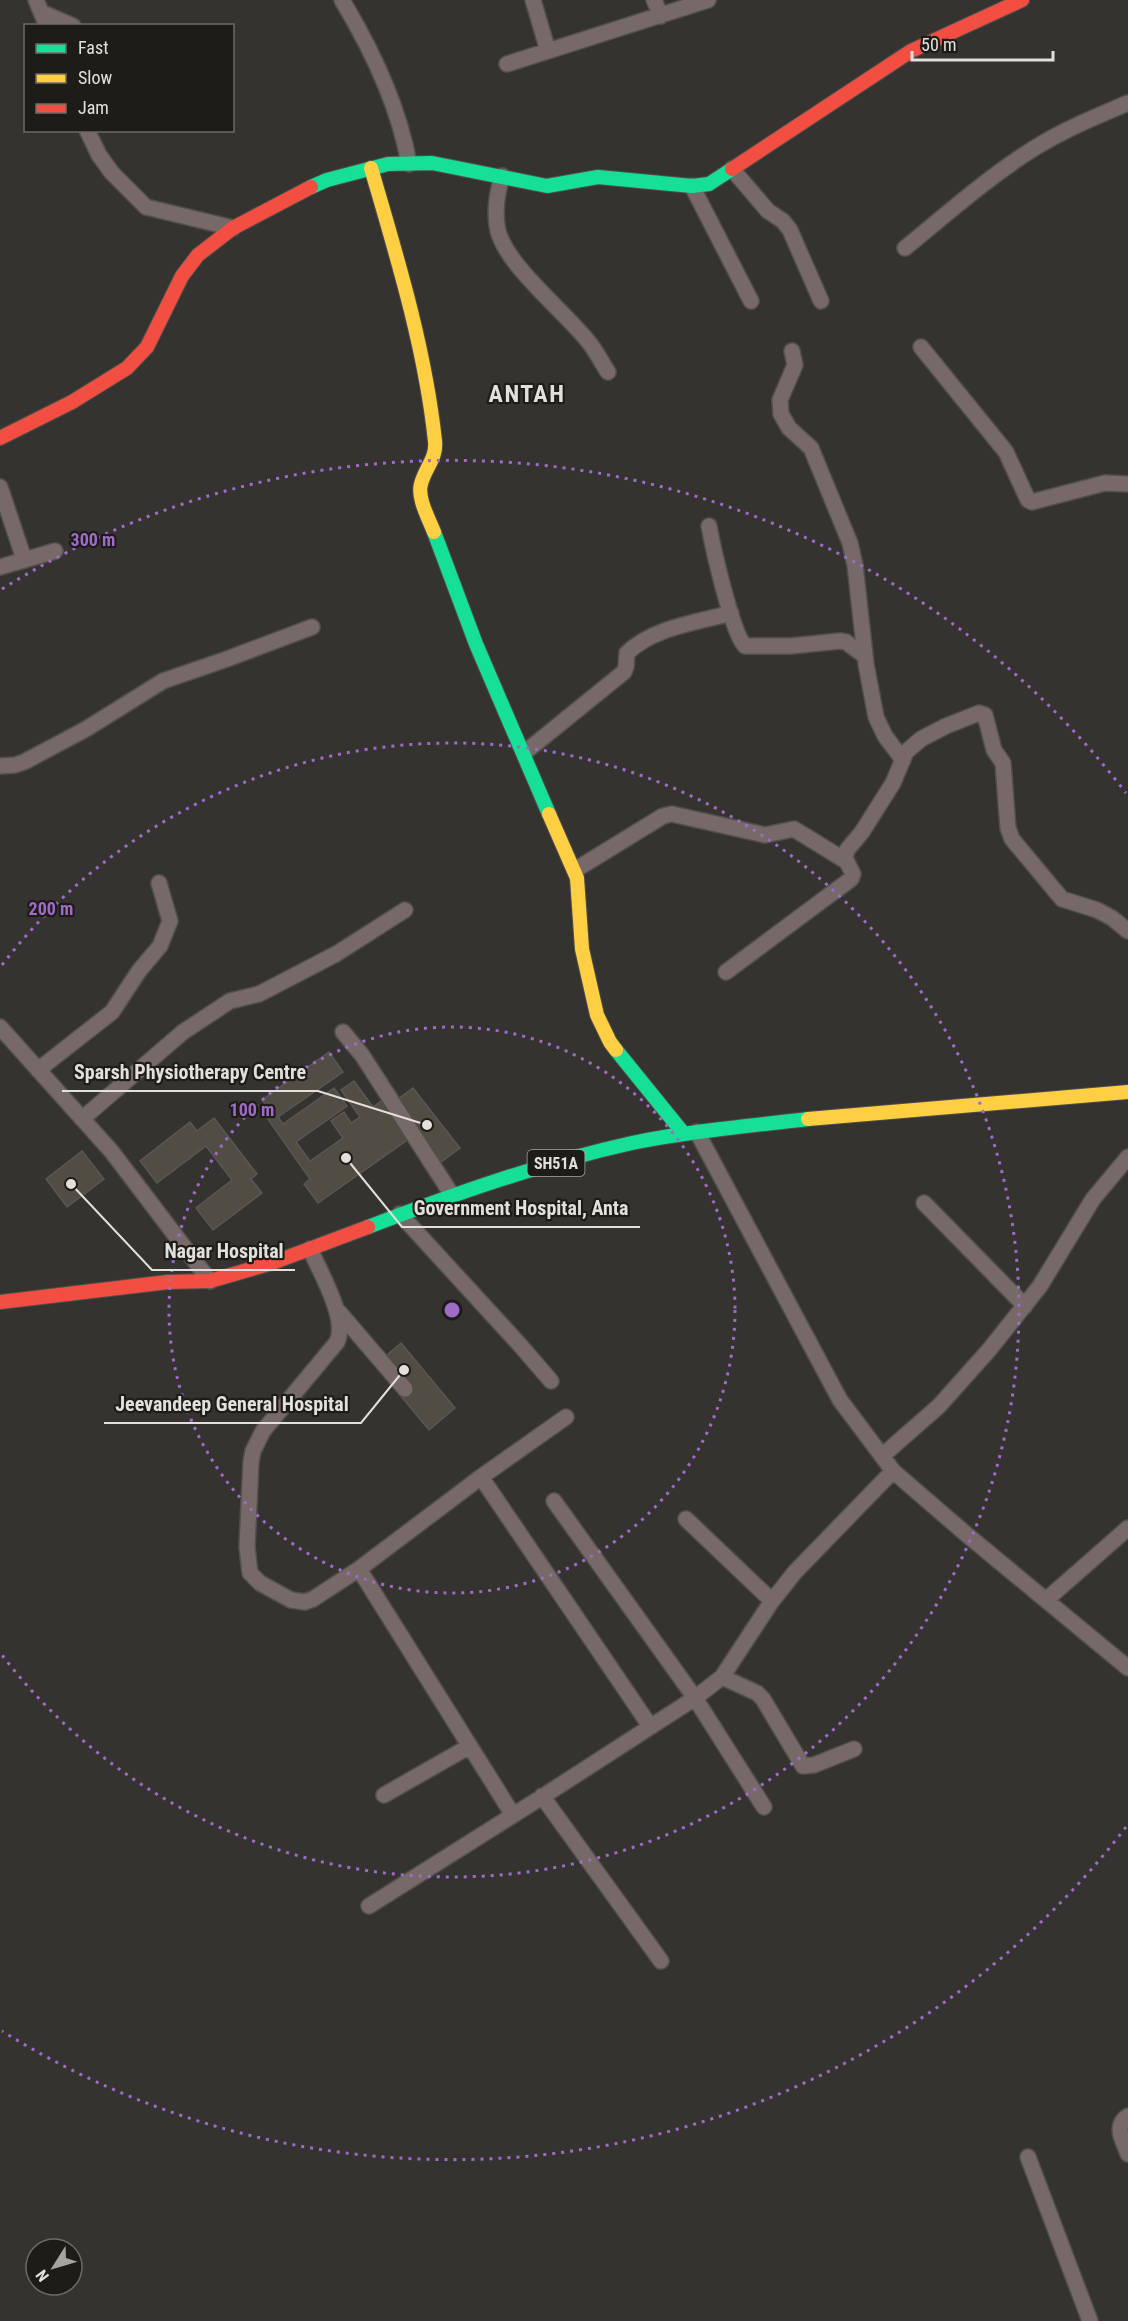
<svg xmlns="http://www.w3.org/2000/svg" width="1128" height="2321" font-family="'Roboto Condensed',sans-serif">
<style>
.building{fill:#524d44;stroke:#595754;stroke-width:1.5}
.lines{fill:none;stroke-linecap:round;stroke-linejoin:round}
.street-casing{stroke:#504f4c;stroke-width:18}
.fast-casing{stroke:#504f4c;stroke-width:16}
.slow-casing{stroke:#504f4c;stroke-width:16}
.jam-casing{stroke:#504f4c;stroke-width:16}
.street{stroke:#766968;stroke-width:15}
.fast{stroke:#16e098;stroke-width:14}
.slow{stroke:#ffcf43;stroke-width:14}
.jam{stroke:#f24e42;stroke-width:14}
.ring{fill:none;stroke:#9f6bc9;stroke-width:3;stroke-dasharray:3 6}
.labels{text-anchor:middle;stroke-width:4.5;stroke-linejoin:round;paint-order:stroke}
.shield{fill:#1e1c19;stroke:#a8a5a2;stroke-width:1.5}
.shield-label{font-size:16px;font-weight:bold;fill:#e3e0dc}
.district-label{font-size:24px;font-weight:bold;letter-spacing:1.5px;fill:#e3e0dc;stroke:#1e1c19}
.centre{fill:#9f6bc9;stroke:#1e1c19;stroke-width:3}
.ring-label{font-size:18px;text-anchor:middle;font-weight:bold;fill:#9f6bc9;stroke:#1e1c19;stroke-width:4.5;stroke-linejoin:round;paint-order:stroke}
.leader{fill:none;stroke:#e3e0dc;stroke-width:2}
.callout-dot{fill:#e3e0dc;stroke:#1e1c19;stroke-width:2}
.callout-label{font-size:20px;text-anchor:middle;font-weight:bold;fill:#e3e0dc;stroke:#1e1c19;stroke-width:4.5;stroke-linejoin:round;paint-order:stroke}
</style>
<rect width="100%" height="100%" fill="#353330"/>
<path class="building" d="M 329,1052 L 343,1072 L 278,1117 L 283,1124 L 334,1088 L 347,1106 L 296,1142 L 310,1161 L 343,1138 L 331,1121 L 344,1112 L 351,1123 L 360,1117 L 341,1090 L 354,1081 L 373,1107 L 385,1098 L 413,1136 L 318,1203 L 304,1184 L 310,1179 L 267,1118 L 272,1114 L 262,1100 Z
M 413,1088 L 460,1148 L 441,1162 L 394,1102 Z
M 214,1118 L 257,1174 L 251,1179 L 262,1193 L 213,1230 L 196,1208 L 232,1180 L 206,1146 L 157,1183 L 140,1161 L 190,1122 L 197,1131 Z
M 82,1151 L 104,1179 L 67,1207 L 46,1179 Z
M 401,1343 L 455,1408 L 429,1430 L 399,1394 L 406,1389 L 381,1360 Z"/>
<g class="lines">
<defs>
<path id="street" d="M 36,0 L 47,26
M 342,0 C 372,50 399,106 409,164
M 533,0 L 548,51
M 654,0 L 661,16
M 41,12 L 73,26
M 507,64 L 708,0
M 87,130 L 99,155 L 112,173 L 146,207 L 233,228
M 732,169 L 768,211 L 783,221 L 790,230 L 821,301
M 502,176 C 497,193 494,213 498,231 C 508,268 567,313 591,345 C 597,353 602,363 608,372
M 692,186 L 751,301
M 905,248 C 947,214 987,178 1033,149 C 1063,130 1095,117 1128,103
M 921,347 L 1006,452 L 1028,500 L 1032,502 L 1105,483 L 1128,484
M 792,351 L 795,365 L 780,400 L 781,414 L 789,428 L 811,448 L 850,543 L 855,565 L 866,664 L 876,717 L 885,736 L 903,760
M 0,487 L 24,559
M 709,526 C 713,548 732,633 745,646 L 791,646 L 840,641 L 846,642 L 865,656
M 0,567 L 55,551
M 524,753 L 624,672 L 626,667 L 627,653 C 654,627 696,623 731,613
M 0,766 L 15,765 L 24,762 L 86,729 L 163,681 L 227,659 L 312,627
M 575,870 L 663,816 L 672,814 L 765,835 L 794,829 L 846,861
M 726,972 L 851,879 L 853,874 L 845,858 L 847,850 L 862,832 L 893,783 L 906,752 L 921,739 L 946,726 L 979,713 L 985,715 L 994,750 L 1003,763 L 1008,828 L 1012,839 L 1062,899 L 1097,910 L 1112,918 L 1128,931
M 0,1027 L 112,1152 L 210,1281
M 343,1032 L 362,1055 L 452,1195
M 38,1070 L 112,1012 L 139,971 L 160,946 L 170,921 L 159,883
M 82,1119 L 183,1032 L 230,1001 L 259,994 L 336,954 L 405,910
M 697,1132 L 840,1400 L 882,1456 L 893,1471 L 966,1534 L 1128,1668
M 924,1203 L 1025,1306
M 400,1214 L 520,1345 L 551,1381
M 310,1249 C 320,1272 348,1319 337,1342 L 263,1431 L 253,1451 L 251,1462 L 247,1547 L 250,1573 L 260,1583 L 291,1600 L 305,1602 L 313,1599 L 359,1569 L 481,1477 L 566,1417
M 339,1312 L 405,1389
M 882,1456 L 939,1406 L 989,1350 L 1040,1286 L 1093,1199 L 1128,1157
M 481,1477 L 650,1726
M 554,1501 L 695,1698 L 764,1807
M 686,1519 L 772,1601
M 359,1569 L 513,1815
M 1046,1600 L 1128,1528
M 722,1677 L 757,1693 L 763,1699 L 803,1766 L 814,1765 L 854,1749
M 384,1795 L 470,1746
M 542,1796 L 661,1961
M 369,1906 L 545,1795 L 695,1698 L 722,1677 L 772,1601 L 795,1572 L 893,1471
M 1128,2116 C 1113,2126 1123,2140 1128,2154
M 1028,2157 L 1090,2321"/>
<path id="fast" d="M 311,187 L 327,180 L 388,164 L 432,163 L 547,186 L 598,177 L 692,186 L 709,184 L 732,169
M 434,532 L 476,644 L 549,814
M 616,1050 L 684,1134
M 368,1227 C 454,1194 542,1163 632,1143 C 690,1131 750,1126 808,1119"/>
<path id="slow" d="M 371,168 C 397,257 425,348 435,441 C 437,458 425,468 421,484 C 417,498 429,519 434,532
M 549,814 L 577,878 L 582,949 L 597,1015 L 610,1042 L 616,1050
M 808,1119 L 1128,1092"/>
<path id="jam" d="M 732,169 L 911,51 L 1022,0
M 0,438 L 72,402 L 127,368 L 147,347 L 182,276 L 198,255 L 233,228 L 311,187
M 0,1302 L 168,1282 L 210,1281 L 272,1263 L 368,1227"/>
</defs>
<use href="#street" class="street-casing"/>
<use href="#fast" class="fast-casing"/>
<use href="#slow" class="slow-casing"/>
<use href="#jam" class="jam-casing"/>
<use href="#street" class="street"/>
<use href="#fast" class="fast"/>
<use href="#slow" class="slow"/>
<use href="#jam" class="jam"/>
</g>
<g class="ring">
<circle cx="452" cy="1310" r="283"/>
<path d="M2 965A567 567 0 1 1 2 1655"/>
<path d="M1126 1827A850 850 0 0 1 2 2031M2 589A850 850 0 0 1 1126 793"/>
</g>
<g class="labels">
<rect class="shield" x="527.5" y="1150" width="57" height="26" rx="4.5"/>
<g class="shield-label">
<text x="556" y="1169">SH51A</text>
</g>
<g class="district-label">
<text x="527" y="402">ANTAH</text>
</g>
</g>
<circle cx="452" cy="1310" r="9" class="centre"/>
<g class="ring-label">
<text x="93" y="546">300 m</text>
<text x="51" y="915">200 m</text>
<text x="252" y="1116">100 m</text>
</g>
<path class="leader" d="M427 1125L318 1091H62M346 1158L402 1227H640M71 1184L152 1270H295M404 1370L361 1423H104"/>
<g class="callout-dot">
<circle cx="427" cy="1125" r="6"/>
<circle cx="346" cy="1158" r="6"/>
<circle cx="71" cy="1184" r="6"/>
<circle cx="404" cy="1370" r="6"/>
</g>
<g class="callout-label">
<text x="190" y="1079">Sparsh Physiotherapy Centre</text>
<text x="521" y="1215">Government Hospital, Anta</text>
<text x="224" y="1258">Nagar Hospital</text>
<text x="232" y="1411">Jeevandeep General Hospital</text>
</g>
<rect x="24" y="24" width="210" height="108" fill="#1e1c19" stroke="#6d6a67" stroke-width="1.5"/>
<rect x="36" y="44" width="30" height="9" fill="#16e098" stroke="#6d6a67" stroke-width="1.5"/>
<text x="78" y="54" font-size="18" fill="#e3e0dc">Fast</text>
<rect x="36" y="74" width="30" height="9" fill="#ffcf43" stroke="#6d6a67" stroke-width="1.5"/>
<text x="78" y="84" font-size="18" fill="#e3e0dc">Slow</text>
<rect x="36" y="104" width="30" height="9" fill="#f24e42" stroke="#6d6a67" stroke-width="1.5"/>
<text x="78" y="114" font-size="18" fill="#e3e0dc">Jam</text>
<g transform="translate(54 2267) rotate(233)"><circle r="28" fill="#1e1c19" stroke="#6d6a67" stroke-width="1.5"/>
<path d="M0-4.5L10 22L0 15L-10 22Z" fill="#a6a3a0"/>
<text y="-9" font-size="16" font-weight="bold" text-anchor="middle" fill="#e3e0dc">N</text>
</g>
<path d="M912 51v9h141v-9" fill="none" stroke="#e3e0dc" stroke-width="3"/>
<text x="921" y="51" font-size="18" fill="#e3e0dc" stroke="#1e1c19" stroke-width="4.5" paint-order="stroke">50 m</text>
</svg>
